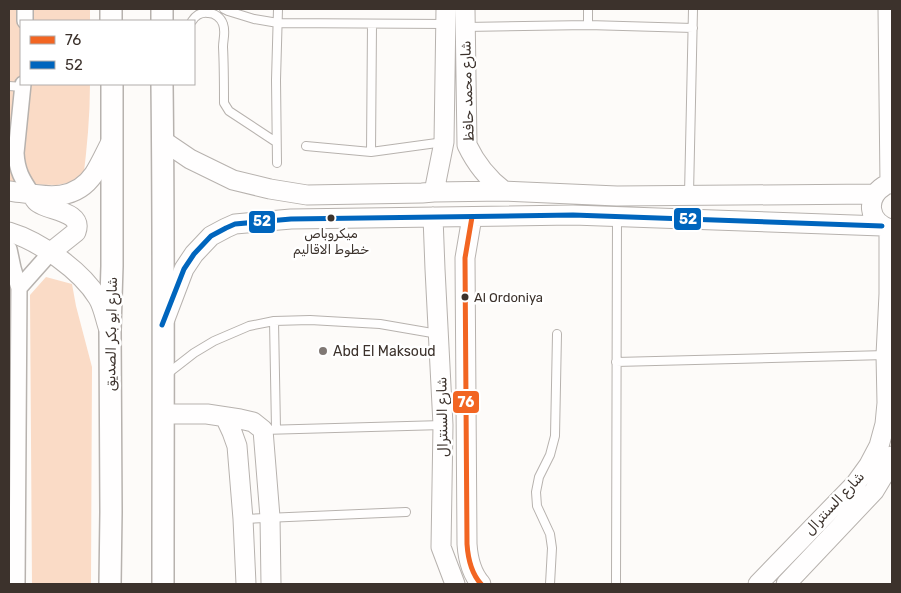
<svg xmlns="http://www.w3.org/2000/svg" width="901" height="593" font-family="Rubik,Vazirmatn,sans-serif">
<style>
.green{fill:#fadbc6}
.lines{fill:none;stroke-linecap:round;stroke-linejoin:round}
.service-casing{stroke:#b7b2ae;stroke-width:10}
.minor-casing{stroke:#b7b2ae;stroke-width:18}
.tertiary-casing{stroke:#b7b2ae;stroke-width:21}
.secondary-casing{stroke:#b7b2ae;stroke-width:24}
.service{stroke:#fffefe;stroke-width:8}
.minor{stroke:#fffefe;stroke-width:15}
.tertiary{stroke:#fffefe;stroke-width:19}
.secondary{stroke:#fffefe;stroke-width:21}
.bus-1-casing{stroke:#fff;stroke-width:9}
.bus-2-casing{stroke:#fff;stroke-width:9}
.bus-1{stroke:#f26522;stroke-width:5}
.bus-2{stroke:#0065bd;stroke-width:5}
.bus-dot{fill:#3c322c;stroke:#fff;stroke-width:2}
.poi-dot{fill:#807874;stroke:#fff;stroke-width:2}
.labels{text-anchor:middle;stroke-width:5;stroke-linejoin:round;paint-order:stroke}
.bus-label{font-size:13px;fill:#3c322c;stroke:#fff}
.street-label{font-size:14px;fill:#3c322c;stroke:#fff}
.poi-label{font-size:14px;fill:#3c322c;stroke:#fff;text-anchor:start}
.line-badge{stroke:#fff;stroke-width:2}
.badge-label{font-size:14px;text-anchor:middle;font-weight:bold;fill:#fff}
</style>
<rect width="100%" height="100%" fill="#fdfbf9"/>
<path class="green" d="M 9,9 L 90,9 L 90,21 L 21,21 L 21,84 L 90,84 C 90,116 87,148 83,180 L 57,185 L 9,184 Z
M 46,277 L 72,284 L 76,306 L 92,367 L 91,584 L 32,584 L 30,295 Z"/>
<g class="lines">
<defs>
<path id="service" d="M 224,9 L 228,11 L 254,19 L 278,23 L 446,24
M 588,9 L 588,25
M 192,21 C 196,15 201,12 208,13 C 215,13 221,18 223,24 C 226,32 223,39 223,47 C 224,66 224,85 224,103 L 229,111 L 276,142
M 465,27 L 588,25 L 693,28
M 9,86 L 23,87
M 306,146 L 371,152 L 372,24
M 371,152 L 444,142
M 277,163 L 276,80 L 278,9
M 689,194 L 693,9
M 274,321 L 276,429
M 616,362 L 886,355
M 167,374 L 194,353 L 214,341 L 249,326 L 274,321 L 310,320 L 380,324 L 438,334
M 263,430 L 443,425
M 243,519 L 406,512
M 550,584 L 552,548 L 550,534 L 537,506 L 536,492 L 539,477 L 550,455 L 555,436 L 557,334
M 616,584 L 617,217"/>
<path id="minor" d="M 25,9 L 25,21
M 23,84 L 16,153 C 17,171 22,179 32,194
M 9,249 L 13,268 L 19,288 L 17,584
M 19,288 L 51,252"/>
<path id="tertiary" d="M 465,9 L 467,145 C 476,164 487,178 504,191
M 888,9 L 890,184
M 162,140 L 190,159 L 233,180 L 270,189 L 307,195 L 422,193 L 434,192 L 504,191 L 617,196 L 875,194
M 884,186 C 865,198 868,222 890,229
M 9,191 C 40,195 73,205 94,174 C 101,163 106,151 112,140
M 434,192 L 444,142 L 446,9
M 32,194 C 33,196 34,199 36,201 C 45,211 84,210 76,232 L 51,252
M 433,217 L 435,269 L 443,425 L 441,547 L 455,584
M 472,217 L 465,258 L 467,544 C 468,559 471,573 481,584
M 9,232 C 39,241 81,270 98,298 C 103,306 105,318 108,327
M 165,319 L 184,269 L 194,254 L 211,236 L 226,228 L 235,224 L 291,219 L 573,215 L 882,226
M 164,414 L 207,414 L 240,419 L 253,422 L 263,430 L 270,517 L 271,584
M 225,417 L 232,432 L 237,446 L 243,519 L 246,584
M 758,584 L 856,483 L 869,465 L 879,446 L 885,424 L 887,403 L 886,355 L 889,294 L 889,229
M 786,584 L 874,491 L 886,471 L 892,456"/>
<path id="secondary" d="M 111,9 L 111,21
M 162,9 L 162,21
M 162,84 C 164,251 163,417 163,584
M 110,584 L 111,512 L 110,330 L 112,266 L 112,84"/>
</defs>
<use href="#service" class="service-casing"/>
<use href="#minor" class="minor-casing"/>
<use href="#tertiary" class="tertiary-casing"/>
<use href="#secondary" class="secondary-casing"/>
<use href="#service" class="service"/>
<use href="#minor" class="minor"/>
<use href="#tertiary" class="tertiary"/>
<use href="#secondary" class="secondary"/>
<defs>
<path id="bus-1" d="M 472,217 L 465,258 L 467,544 C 468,559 471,573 481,584"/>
<path id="bus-2" d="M 162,325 L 184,269 L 194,254 L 211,236 L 226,228 L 235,224 L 291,219 L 573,215 L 882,226"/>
</defs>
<use href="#bus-1" class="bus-1-casing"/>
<use href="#bus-2" class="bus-2-casing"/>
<use href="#bus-1" class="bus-1"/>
<use href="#bus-2" class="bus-2"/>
</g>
<g class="bus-dot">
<circle cx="331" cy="218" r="4.5"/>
<circle cx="465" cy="297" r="4.5"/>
</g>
<circle class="poi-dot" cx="323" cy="351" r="5"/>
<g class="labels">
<g class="bus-label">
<text x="331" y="238">ميكروباص<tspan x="331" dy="16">خطوط الاقاليم</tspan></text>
<text x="474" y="302" text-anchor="start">Al Ordoniya</text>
</g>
<g class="street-label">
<text transform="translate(467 91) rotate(-92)" y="5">شارع محمد حافظ</text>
<text transform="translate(111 334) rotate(-89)" y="5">شارع ابو بكر الصديق</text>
<text transform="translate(442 417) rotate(-91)" y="5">شارع السنترال</text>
<text transform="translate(834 503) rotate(-47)" y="5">شارع السنترال</text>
</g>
<g class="poi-label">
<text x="333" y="356">Abd El Maksoud</text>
</g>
</g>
<g class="line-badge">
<rect x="673" y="207" width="29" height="24" rx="5" fill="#0065bd"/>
<rect x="248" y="210" width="28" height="24" rx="5" fill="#0065bd"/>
<rect x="452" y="390" width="28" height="24" rx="5" fill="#f26522"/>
</g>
<g class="badge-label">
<text x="688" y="224">52</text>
<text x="262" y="226">52</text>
<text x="466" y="407">76</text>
</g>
<rect width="901" height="593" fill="none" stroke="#3c322c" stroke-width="20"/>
<rect x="20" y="20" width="175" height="65" fill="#ffffff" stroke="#b1adab"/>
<rect x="30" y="36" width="25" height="8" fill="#f26522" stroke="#b1adab"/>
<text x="65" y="45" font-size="15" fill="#3c322c">76</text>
<rect x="30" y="61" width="25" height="8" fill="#0065bd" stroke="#b1adab"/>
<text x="65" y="70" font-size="15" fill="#3c322c">52</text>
</svg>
